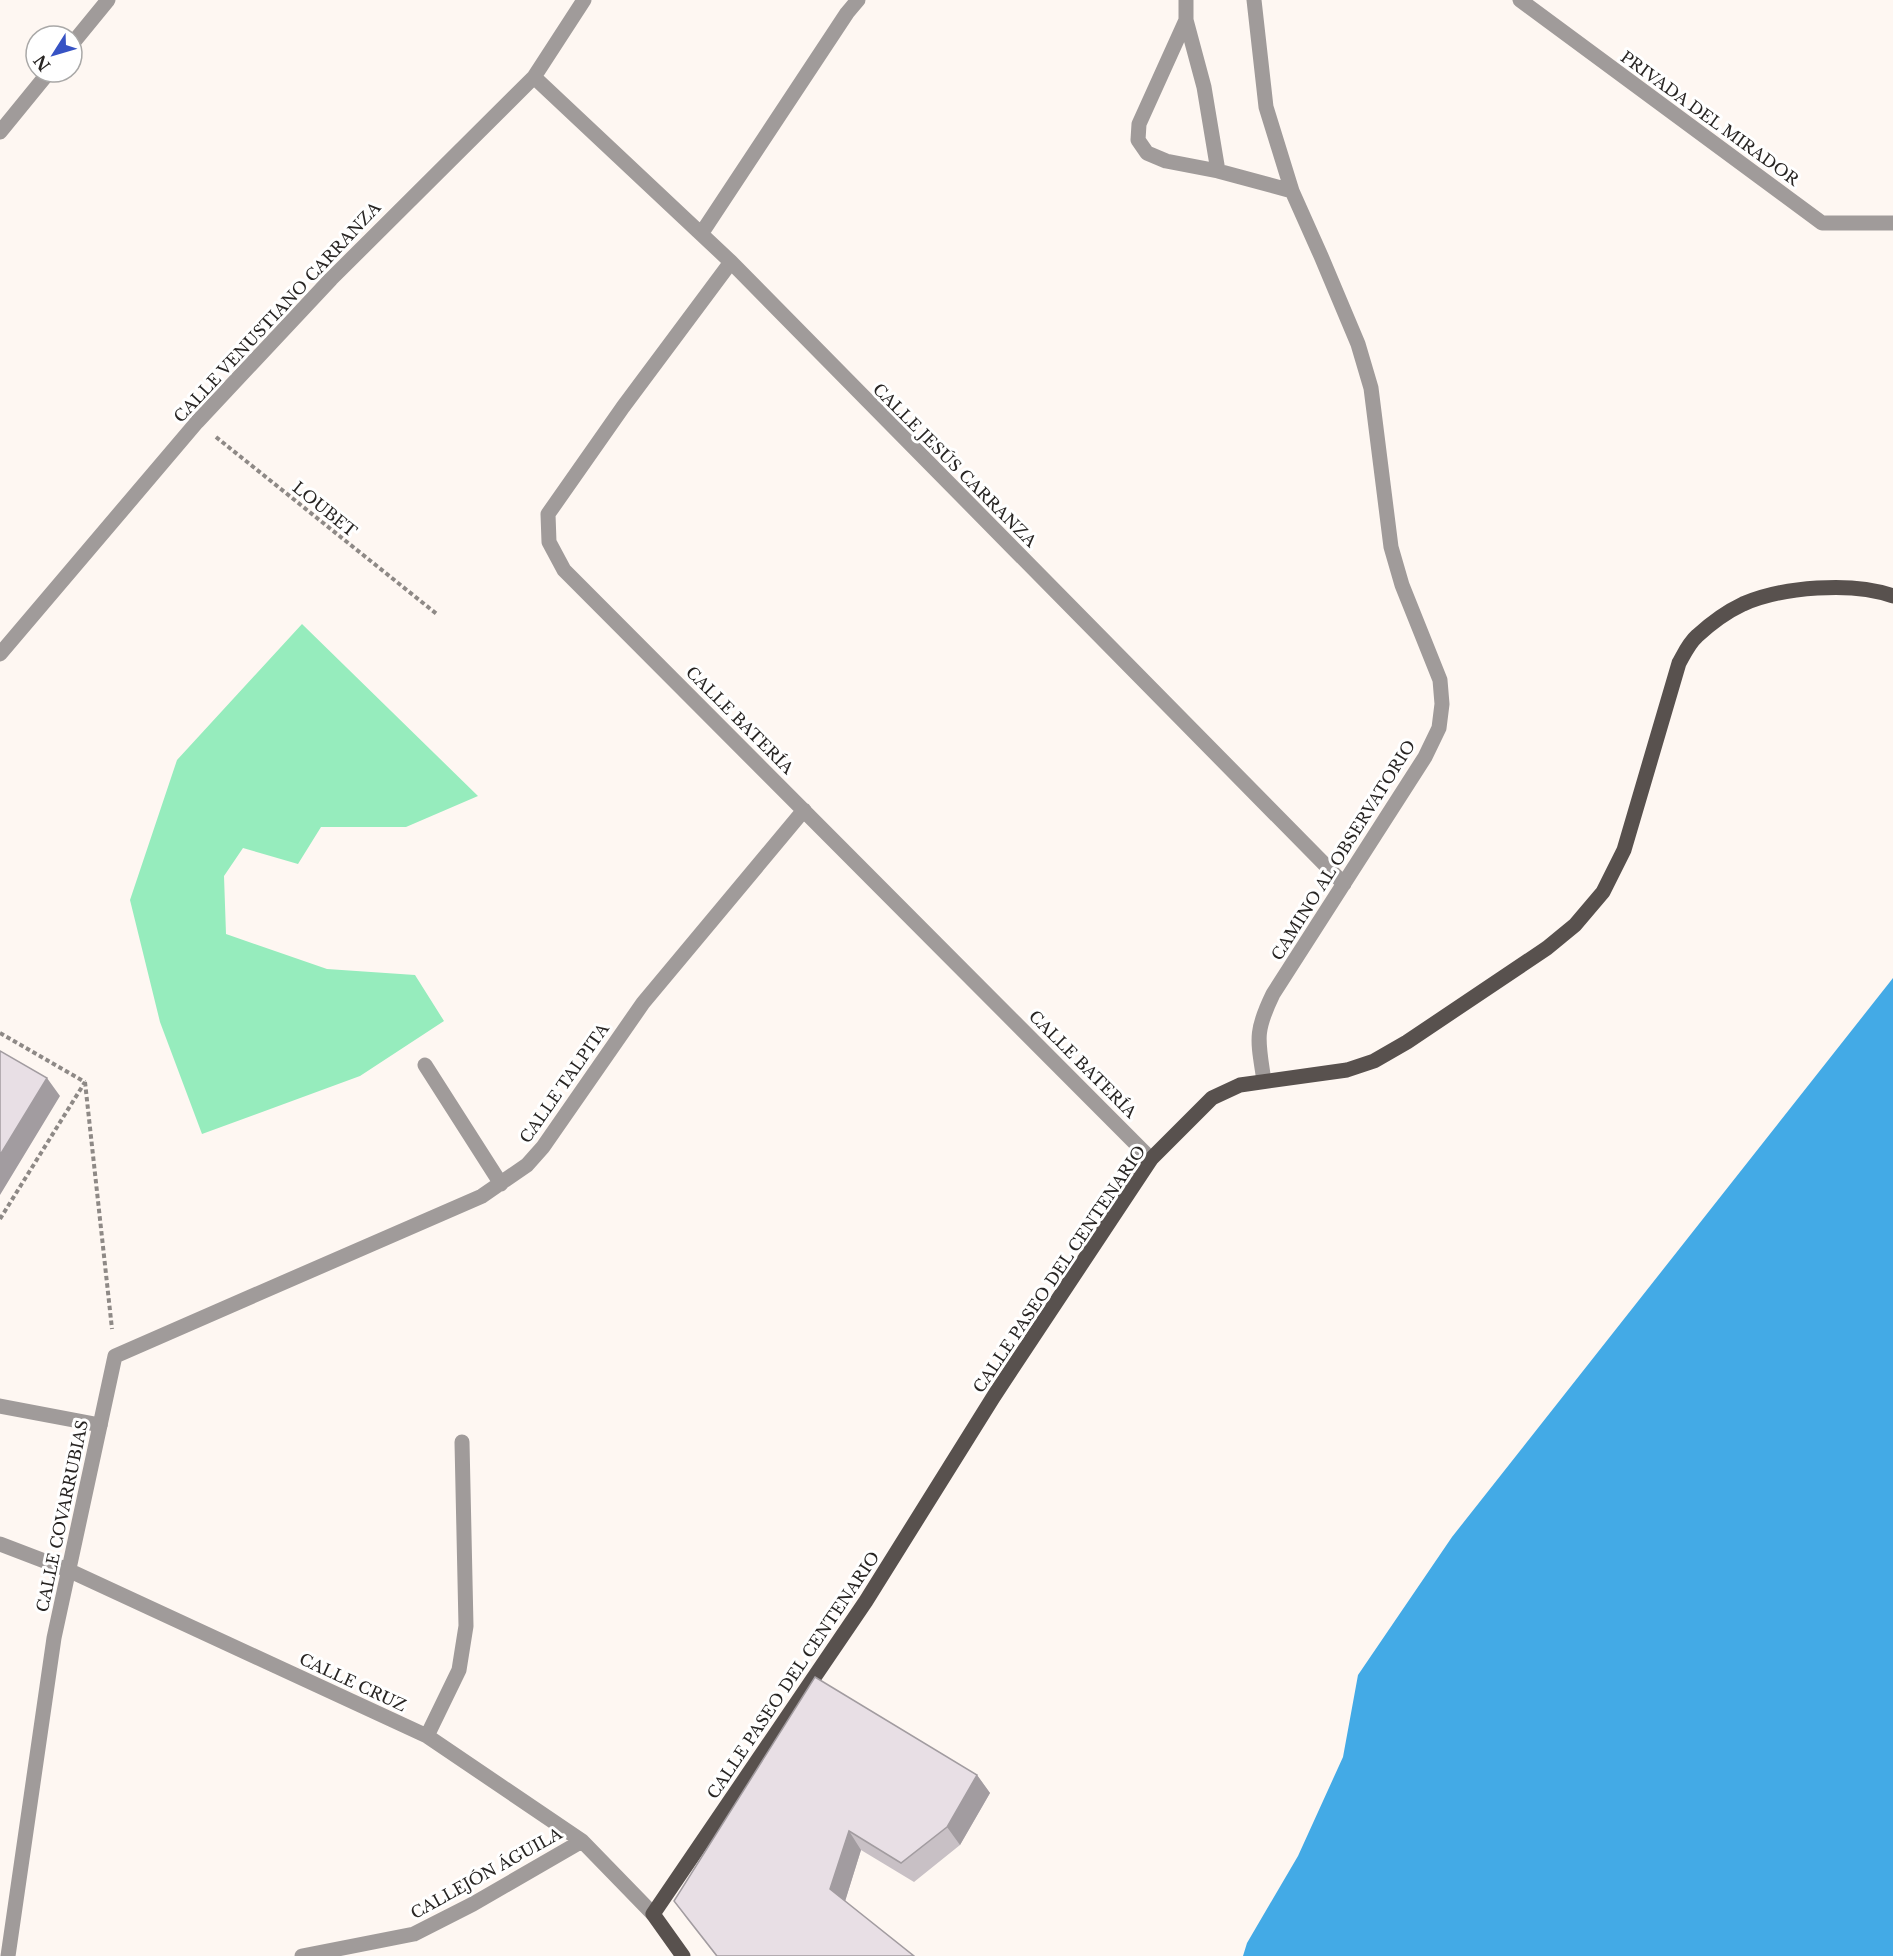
<svg xmlns="http://www.w3.org/2000/svg" width="1893" height="1956" font-family="'Libre Baskerville',serif">
<style>
.green{fill:#96ecbd}
.water{fill:#43aae6}
.lines{fill:none;stroke-linecap:round;stroke-linejoin:round}
.path{stroke:#8e8986;stroke-width:4;stroke-dasharray:4.5 3;stroke-linecap:butt}
.service{stroke:#a09b9a;stroke-width:15}
.minor{stroke:#a09b9a;stroke-width:15}
.primary{stroke:#58514e;stroke-width:15}
.wall{fill:#c8c0c5}
.shaded-wall{fill:#a29ca0}
.building{fill:#e8dfe5;stroke:#a29ca0;stroke-width:1.5}
.labels{text-anchor:middle;stroke-width:6;stroke-linejoin:round;paint-order:stroke}
.street-label{font-size:16px;fill:#282523;stroke:#fff}
</style>
<rect width="100%" height="100%" fill="#fef7f2"/>
<path class="green" d="M 302,624 L 478,796 L 406,827 L 321,827 L 298,864 L 243,848 L 224,876 L 226,934 L 327,969 L 415,975 L 444,1021 L 360,1076 L 202,1134 L 160,1022 L 130,900 L 177,760 Z"/>
<path class="water" d="M 1893,978 L 1893,1956 L 1243,1956 L 1247,1943 L 1298,1856 L 1343,1757 L 1358,1675 L 1452,1537 Z"/>
<g class="lines">
<path class="path" d="M 216,437 L 438,615
M 0,1033 L 85,1082
M 85,1082 L 112,1329
M 0,1219 L 85,1082"/>
<path class="service" d="M 0,1406 L 100,1425"/>
<path class="minor" d="M 1186,0 L 1186,20 L 1139,124 L 1138,140 L 1147,153 L 1166,161 L 1218,171 L 1292,191
M 1254,0 L 1266,107 L 1292,191 L 1321,256 L 1358,344 L 1371,388 L 1391,547 L 1402,585 L 1440,680 L 1442,704 L 1439,728 L 1425,757 L 1273,994 C 1254,1033 1258,1040 1264,1081
M 1520,0 L 1822,223 L 1893,223
M 1186,20 L 1204,87 L 1218,171
M 72,44 L 108,0
M 534,77 L 731,262 L 1344,884
M 0,132 L 49,72
M 701,234 L 847,13 L 858,0
M 731,262 L 623,407 L 548,514 L 549,542 L 564,570 L 1151,1159
M 0,654 L 197,422 L 331,279 L 534,77 L 584,0
M 425,1065 L 501,1184
M 0,1544 L 68,1570 L 427,1736 L 582,1841 L 653,1914
M 427,1736 L 459,1670 L 466,1626 L 462,1442
M 8,1956 L 54,1638 L 115,1356 L 482,1196 L 527,1165 L 543,1147 L 643,1003 L 804,810
M 302,1956 L 414,1934 L 473,1904 L 582,1841"/>
<path class="primary" d="M 683,1956 L 653,1914 L 866,1601 L 994,1396 L 1151,1159 L 1212,1098 L 1240,1085 L 1347,1070 L 1374,1061 L 1407,1042 L 1547,948 L 1575,925 L 1603,892 L 1624,850 L 1679,663 C 1684,654 1689,643 1697,636 C 1710,624 1726,612 1743,604 C 1782,587 1852,581 1893,596"/>
</g>
<path class="wall" d="M 977,1775 L 990,1793 L 960,1845 L 914,1882 L 861,1850 L 845,1901 L 914,1956 L 716,1956 L 687,1919 L 674,1901 Z"/>
<path class="shaded-wall" d="M 47,1078 L 60,1096 L 0,1195 L 0,1155 Z
M 977,1775 L 990,1793 L 960,1845 L 947,1827 Z
M 849,1831 L 861,1850 L 843,1908 L 830,1889 Z"/>
<path class="building" d="M 0,1051 L 47,1078 L 0,1155 Z
M 815,1677 L 977,1775 L 947,1827 L 901,1863 L 849,1831 L 830,1889 L 914,1956 L 717,1956 L 674,1901 Z"/>
<g class="labels">
<g class="street-label">
<text transform="translate(1710 118) rotate(36)" y="6">PRIVADA DEL MIRADOR</text>
<text transform="translate(277 312) rotate(-47)" y="6">CALLE VENUSTIANO CARRANZA</text>
<text transform="translate(955 465) rotate(45)" y="6">CALLE JESÚS CARRANZA</text>
<text transform="translate(325 509) rotate(39)" y="6">LOUBET</text>
<text transform="translate(740 720) rotate(45)" y="6">CALLE BATERÍA</text>
<text transform="translate(1343 850) rotate(-58)" y="6">CAMINO AL OBSERVATORIO</text>
<text transform="translate(1083 1064) rotate(45)" y="6">CALLE BATERÍA</text>
<text transform="translate(564 1083) rotate(-55)" y="6">CALLE TALPITA</text>
<text transform="translate(1059 1269) rotate(-56)" y="6">CALLE PASEO DEL CENTENARIO</text>
<text transform="translate(62 1516) rotate(-78)" y="6">CALLE COVARRUBIAS</text>
<text transform="translate(793 1675) rotate(-56)" y="6">CALLE PASEO DEL CENTENARIO</text>
<text transform="translate(353 1682) rotate(25)" y="6">CALLE CRUZ</text>
<text transform="translate(486 1873) rotate(-29)" y="6">CALLEJÓN ÁGUILA</text>
</g>
</g>
<g transform="translate(54 54) rotate(233)"><circle r="28" fill="#ffffff" stroke="#a9a8a7" stroke-width="1.5"/>
<path d="M0-4.5L10 22L0 15L-10 22Z" fill="#3753c4"/>
<text y="-9" font-size="16" font-weight="bold" text-anchor="middle" fill="#282523">N</text>
</g>
</svg>
